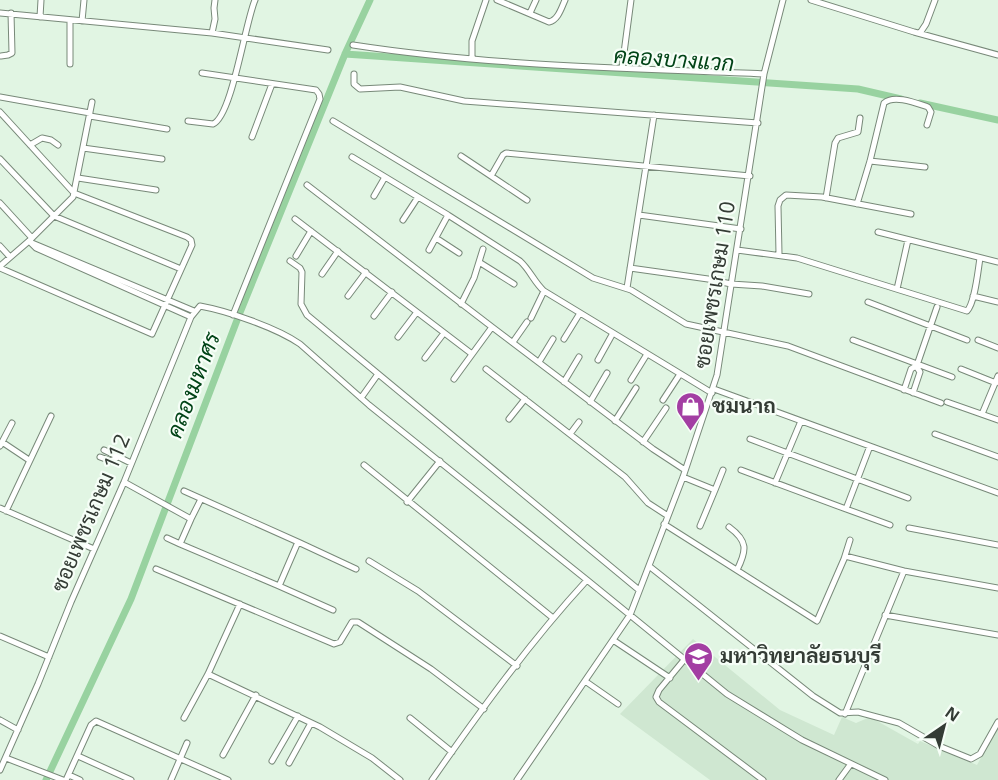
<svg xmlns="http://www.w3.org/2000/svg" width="998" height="780" font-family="'Noto Sans',Sarabun,sans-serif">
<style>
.built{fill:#cfe7d1}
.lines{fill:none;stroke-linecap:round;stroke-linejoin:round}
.canal{stroke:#98d2a0;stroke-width:7}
.street-casing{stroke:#788979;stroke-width:7}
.street{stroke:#fff;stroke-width:5}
.labels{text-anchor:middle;stroke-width:4.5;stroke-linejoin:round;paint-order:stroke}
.street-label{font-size:21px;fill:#343c35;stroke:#f6fef7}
.poi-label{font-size:21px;font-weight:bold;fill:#343c35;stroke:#f6fef7;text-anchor:start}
.water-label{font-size:22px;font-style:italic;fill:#004316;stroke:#f6fef7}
</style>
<rect width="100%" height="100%" fill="#e1f5e3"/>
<path class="built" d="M 693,639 L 780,710 L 834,735 L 842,717 L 856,723 L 870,717 L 918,744 L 920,741 L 977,765 L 998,726 L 998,780 L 710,780 L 620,714 Z"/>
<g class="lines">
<path class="canal" d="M 345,54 L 858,89 L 901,99
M 920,103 L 998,120
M 46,780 L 131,599 L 239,315 L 345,54 L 370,0"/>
<defs>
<path id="street" d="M 497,0 L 549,22 C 558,20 561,9 565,0
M 811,0 L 914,32 L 998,55
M 0,13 L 212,33 L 328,50
M 530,13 L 536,0
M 40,17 L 41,0
M 82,21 L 84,0
M 212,33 L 215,19 L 214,8 L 215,0
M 920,33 L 926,24 L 935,0
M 353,45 C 489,66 627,68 764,74
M 1,56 L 8,55 L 12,53 L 11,13
M 472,59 L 472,41 L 486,0
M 70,64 L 70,20
M 622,68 L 631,0
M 202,73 L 316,90 L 319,94 L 320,99 L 233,315
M 354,74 L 354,84 L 360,89 L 400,87 L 464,101 L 758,123
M 0,97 L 90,113
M 0,112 L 74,193 L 187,237 L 191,240 L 192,245 L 152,334 L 0,268
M 90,116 L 167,129
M 188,121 L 213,124 C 232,116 245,23 255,0
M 333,121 L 593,278 L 631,290 L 686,324 L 788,346 L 941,403
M 252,137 L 272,84
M 30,145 L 42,138 L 51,140 L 58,145
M 83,148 L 162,159
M 461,156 L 491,176 L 503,155 L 506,153 L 750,176
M 352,157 L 448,215 L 520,261 C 530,270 534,282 544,291 L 712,393
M 0,159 L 54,216 L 181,269
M 870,161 L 925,167
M 491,176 L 527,200
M 78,178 L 156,190
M 307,185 L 492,327
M 374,196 L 385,177
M 826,198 L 835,143 L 838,138 L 858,132 L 860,118
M 0,203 L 32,238
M 857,204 L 870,161 L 884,103 C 894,94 916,103 928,107 L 931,112 L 927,125
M 639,215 L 741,229
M 295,219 L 472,354
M 403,220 L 418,197
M 878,232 L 998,262
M 436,238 L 459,253
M 29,241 L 36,248 L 191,317
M 32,243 L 194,311
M 0,246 L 10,257
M 429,250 L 448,215
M 737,250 L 797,258 L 967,311 C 975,303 978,270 980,258
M 779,254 L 778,206 L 780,200 L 786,195 L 822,197 L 911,214
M 296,256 L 311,231
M 290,261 L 300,268 L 302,272 L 301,304 L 307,315 L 639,590
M 479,262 L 514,284
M 0,266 L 29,241 L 73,197 L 92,102
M 630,268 L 708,279 L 731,284 L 762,286 L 809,294
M 322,274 L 338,251
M 627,288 L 654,115
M 897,289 L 908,240
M 348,296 L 366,272
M 973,296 L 998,302
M 868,302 L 967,340
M 461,304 L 474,278 L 483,249
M 374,316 L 392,292
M 531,318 L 544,291
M 398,337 L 417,312
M 564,339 L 580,313
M 853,340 L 952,377
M 978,340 L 998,348
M 513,342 L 527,322
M 425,358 L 444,333
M 598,360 L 613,333
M 539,362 L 553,339
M 917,365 L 937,307
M 486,369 L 625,477 L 648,503 L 668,516
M 961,369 L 996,383
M 454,379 L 492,327 L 653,449 L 685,470
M 631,380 L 647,354
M 564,382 L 579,357
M 714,389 L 998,493
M 904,390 L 911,369 L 916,366 L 920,372 L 913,393
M 361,398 L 378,374
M 663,400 L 680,374
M 590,402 L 607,373
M 947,402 L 998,420
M 982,414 L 998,376
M 509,419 L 525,399
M 615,421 L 636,388
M 570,434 L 579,422
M 935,434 L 998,457
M 750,439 L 908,498
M 2,442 L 29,460
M 643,442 L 666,408
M 0,446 L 12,423
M 870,446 L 846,509 L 890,525
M 104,450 L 131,463
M 100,457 L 111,461 L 118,457
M 364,465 L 553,618
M 741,470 L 846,509
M 683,477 L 715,490 L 723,470
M 124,482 L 191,519 L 180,544 L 279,586 L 298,542 L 184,491
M 775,483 L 801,421
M 407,502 L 440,461
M 0,508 L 94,549
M 6,511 L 51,416
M 191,519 L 201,499
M 664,524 L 817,621 L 844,559 L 850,540
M 700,526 L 715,490
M 729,527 C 748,541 747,550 737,570
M 909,528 L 998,545
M 167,538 L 180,544
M 298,542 L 356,569
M 845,556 L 904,571 L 998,588
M 369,561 L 418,591 L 517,666
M 649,566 L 813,696 L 840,713 L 858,712 L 899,723 L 939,746 L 971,759 L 980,754 L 998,722
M 156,569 L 334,644 L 340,642 L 352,622 L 358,622 L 431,669 L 484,709
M 279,586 L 333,610
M 885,615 L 998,635
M 0,636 L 49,657
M 613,640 L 670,678
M 684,660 L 659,690 L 656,697 L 659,702 L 763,780
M 208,674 L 320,727 L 372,758 L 400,780
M 585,681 L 618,704
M 845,714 L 904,571
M 184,718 L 208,674 L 240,604
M 410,718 L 452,752
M 0,720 L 18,730
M 223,755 L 256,695
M 78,756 L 131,780
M 6,758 L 63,780
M 272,761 L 298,716
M 289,763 L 311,723
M 0,770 L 38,684 L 71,602 L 124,482 L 191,317 L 200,306 C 228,311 277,328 300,344 L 369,405 L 587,580
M 69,775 L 80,780
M 66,780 L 91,725 L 96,721 L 228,780
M 171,780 L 187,743
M 432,780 C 480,711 530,642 587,580 L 727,694 L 802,740 L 885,780
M 517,780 L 630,615 L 683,477 L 717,375 L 764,74 L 783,0
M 839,780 L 850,765"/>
</defs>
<use href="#street" class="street-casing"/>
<use href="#street" class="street"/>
</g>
<defs>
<symbol id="shop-pin" viewBox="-11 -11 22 30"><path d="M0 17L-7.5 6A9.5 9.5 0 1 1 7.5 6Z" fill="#a33ea3" stroke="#f6fef7"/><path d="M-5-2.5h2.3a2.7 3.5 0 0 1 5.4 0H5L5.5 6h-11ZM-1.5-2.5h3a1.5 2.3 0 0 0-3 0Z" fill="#fff"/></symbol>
<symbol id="university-pin" viewBox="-11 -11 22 30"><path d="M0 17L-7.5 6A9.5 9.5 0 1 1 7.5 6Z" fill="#a33ea3" stroke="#f6fef7"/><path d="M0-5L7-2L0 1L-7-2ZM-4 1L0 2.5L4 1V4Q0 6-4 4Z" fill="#fff"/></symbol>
</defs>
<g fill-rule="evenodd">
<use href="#shop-pin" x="674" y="390" width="33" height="45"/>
<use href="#university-pin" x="682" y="640" width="33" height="45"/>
</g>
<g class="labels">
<g class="street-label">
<text transform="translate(715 285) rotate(-81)" y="7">ซอยเพชรเกษม 110</text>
<text transform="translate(91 513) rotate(-67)" y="7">ซอยเพชรเกษม 112</text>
</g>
<g class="poi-label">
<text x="712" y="413">ชมนาถ</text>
<text x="720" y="663">มหาวิทยาลัยธนบุรี</text>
</g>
<g class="water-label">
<text transform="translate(674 59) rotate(4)" y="8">คลองบางแวก</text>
<text transform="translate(193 385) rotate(-69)" y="8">คลองมหาศร</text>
</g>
</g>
<g transform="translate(944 726) rotate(35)" stroke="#f6fef7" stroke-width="4.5" paint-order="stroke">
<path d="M0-4.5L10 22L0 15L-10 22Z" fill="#343c35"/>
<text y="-9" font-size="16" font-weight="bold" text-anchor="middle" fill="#343c35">N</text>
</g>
</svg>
